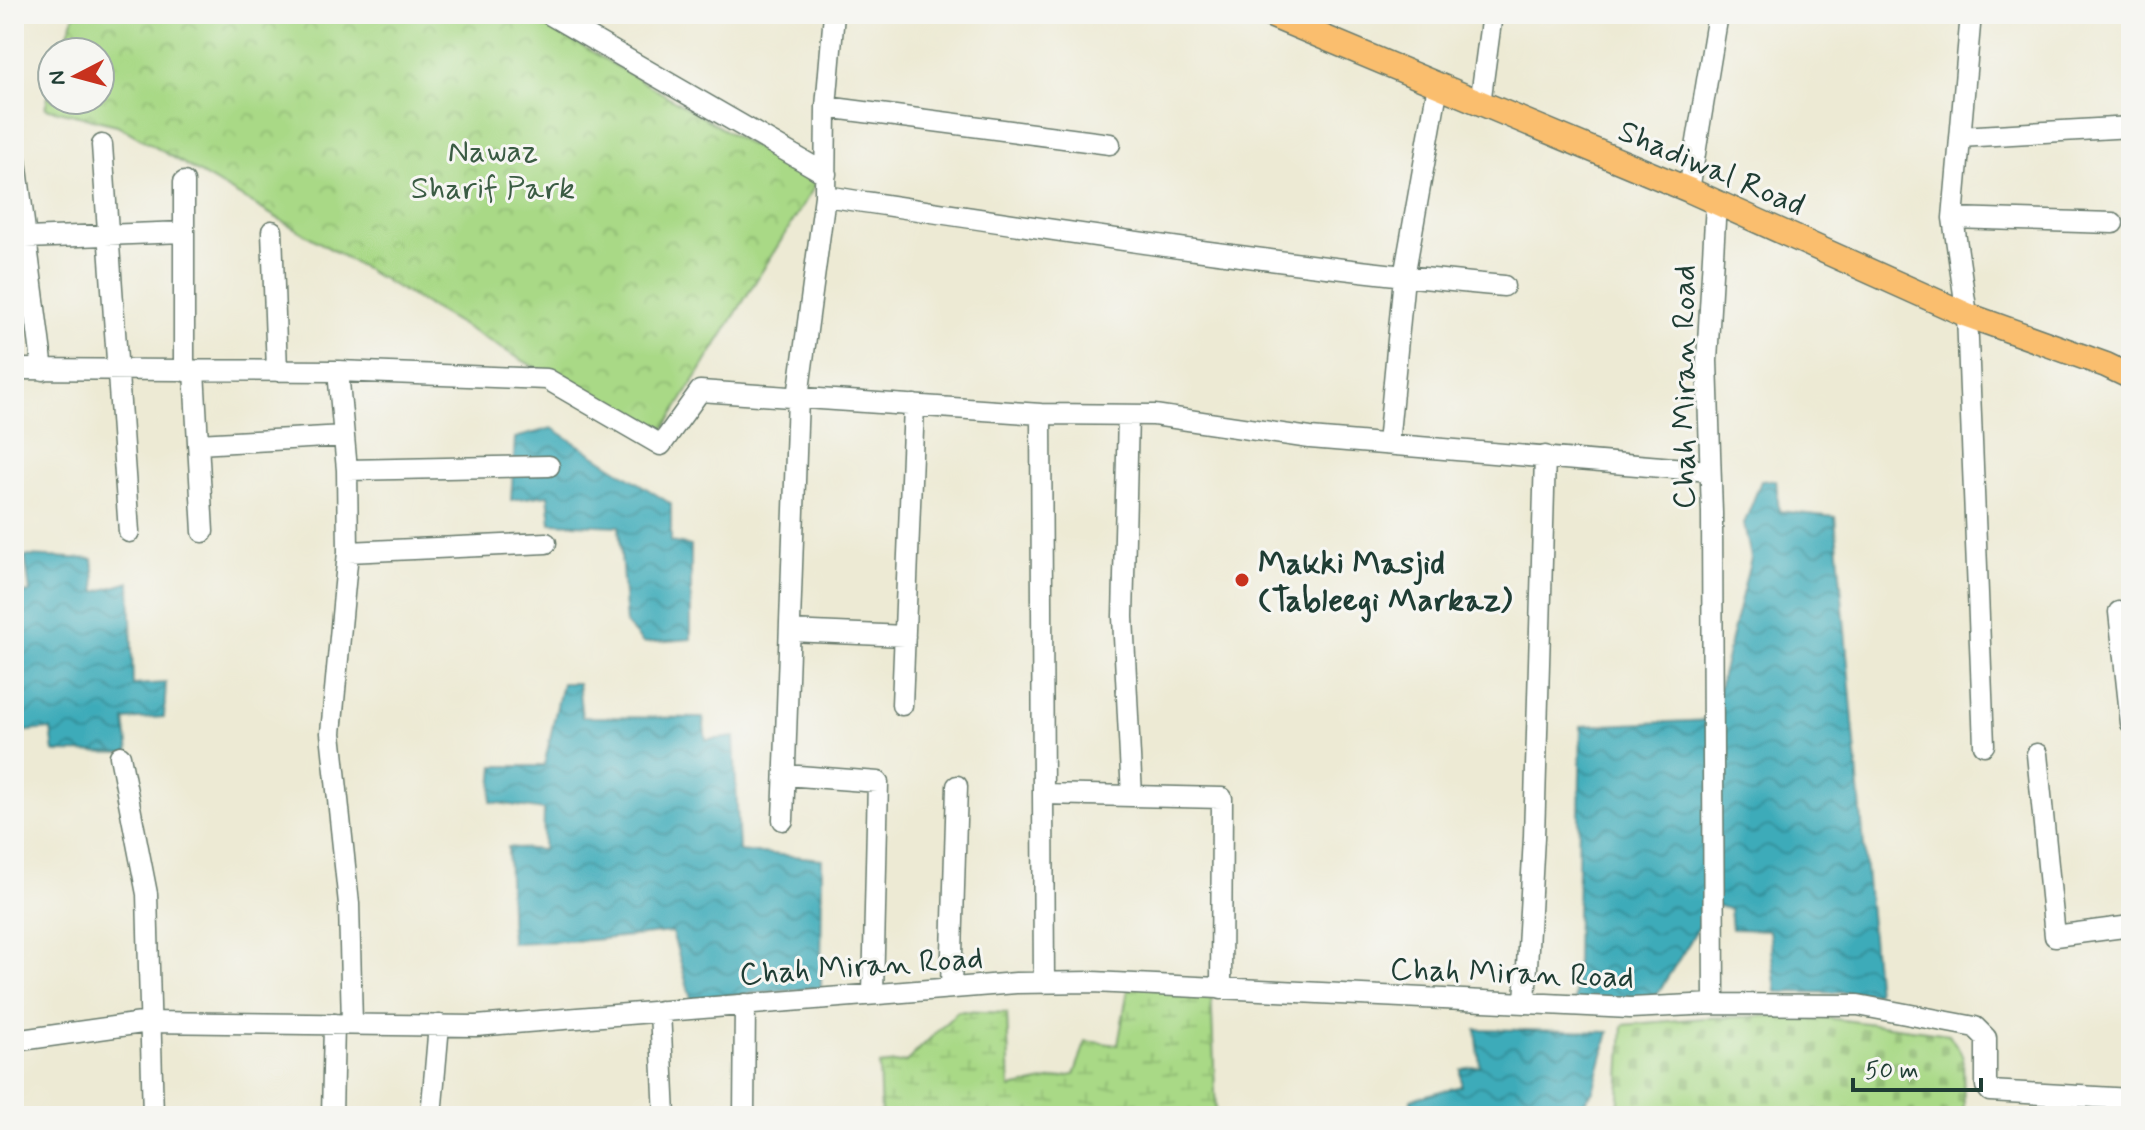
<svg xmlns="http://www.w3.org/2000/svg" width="2145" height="1130" font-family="Mynerve,sans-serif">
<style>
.wetland{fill:url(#wetland-marsh);stroke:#648b5d;stroke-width:2}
.cemetery{fill:url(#cemetery-stones);stroke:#648b5d;stroke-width:2}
.park{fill:url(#park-crowns);stroke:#648b5d;stroke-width:2}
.water{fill:url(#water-waves);stroke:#2e7476;stroke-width:2}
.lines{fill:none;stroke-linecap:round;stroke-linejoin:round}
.minor-casing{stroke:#677a6c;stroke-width:23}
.major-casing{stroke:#677a6c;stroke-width:27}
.minor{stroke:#fff;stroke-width:20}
.major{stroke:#fabe6e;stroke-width:24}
.poi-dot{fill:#c8321e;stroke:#f6f6f2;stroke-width:3}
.labels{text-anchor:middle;stroke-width:6;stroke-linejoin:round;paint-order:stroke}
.park-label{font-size:32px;fill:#3b5c44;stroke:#f6f6f2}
.street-label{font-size:32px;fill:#1f3d34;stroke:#f6f6f2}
.poi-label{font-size:32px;font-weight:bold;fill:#1f3d34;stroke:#f6f6f2;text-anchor:start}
</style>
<defs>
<pattern id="wetland-marsh" width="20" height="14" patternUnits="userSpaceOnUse" patternTransform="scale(2)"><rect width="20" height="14" fill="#a9d986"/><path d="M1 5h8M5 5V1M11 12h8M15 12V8" fill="none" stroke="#91bb74"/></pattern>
<pattern id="cemetery-stones" width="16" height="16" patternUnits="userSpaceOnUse" patternTransform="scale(2)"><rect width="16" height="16" fill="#a9d986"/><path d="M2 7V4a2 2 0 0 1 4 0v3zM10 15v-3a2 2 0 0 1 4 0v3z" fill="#91bb74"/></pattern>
<pattern id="park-crowns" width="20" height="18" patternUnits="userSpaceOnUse" patternTransform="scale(2)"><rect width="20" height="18" fill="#a9d986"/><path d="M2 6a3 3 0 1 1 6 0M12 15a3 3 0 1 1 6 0" fill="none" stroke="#91bb74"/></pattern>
<pattern id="water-waves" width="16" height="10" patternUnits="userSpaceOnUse" patternTransform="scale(2)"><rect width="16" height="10" fill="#3cabb9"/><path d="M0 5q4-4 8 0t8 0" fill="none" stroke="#328c97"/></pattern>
</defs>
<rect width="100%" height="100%" fill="#f6f6f2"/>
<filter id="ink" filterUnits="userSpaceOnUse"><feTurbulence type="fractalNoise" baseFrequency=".0125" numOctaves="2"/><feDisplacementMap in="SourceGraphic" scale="16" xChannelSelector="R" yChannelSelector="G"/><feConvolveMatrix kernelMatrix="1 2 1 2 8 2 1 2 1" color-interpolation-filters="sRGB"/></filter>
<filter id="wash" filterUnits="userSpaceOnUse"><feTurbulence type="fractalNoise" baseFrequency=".006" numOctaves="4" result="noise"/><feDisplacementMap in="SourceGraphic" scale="32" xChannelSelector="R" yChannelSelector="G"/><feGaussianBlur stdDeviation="1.8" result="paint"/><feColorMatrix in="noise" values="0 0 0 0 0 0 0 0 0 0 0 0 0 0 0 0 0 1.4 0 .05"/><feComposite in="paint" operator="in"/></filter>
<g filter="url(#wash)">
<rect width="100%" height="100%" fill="#edead4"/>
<path class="wetland" d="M 1129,984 L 1211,988 L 1216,1116 L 881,1116 L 879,1065 L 906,1062 L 958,1011 L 1007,1013 L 1010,1088 L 1074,1075 L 1086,1041 L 1118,1045 Z"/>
<path class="cemetery" d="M 1805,1015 L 1949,1034 L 1963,1056 L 1964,1116 L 1618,1116 L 1623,1025 L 1704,1018 Z"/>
<path class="park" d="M 75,14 L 528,14 L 816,184 L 658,439 L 117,125 L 45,108 L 52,83 L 52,100 L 100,100 L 100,52 L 61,52 Z"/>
<path class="water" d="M 552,428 L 671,504 L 671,542 L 691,546 L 691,639 L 643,643 L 626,624 L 619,526 L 551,523 L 548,495 L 511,500 L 515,438 Z
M 1776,480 L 1779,511 L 1835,517 L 1877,993 L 1776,992 L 1769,930 L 1732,929 L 1730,909 L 1713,905 L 1649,1007 L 1575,1005 L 1581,726 L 1711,720 L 1751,558 L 1744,524 L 1761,481 Z
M 25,556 L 93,559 L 96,592 L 130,582 L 133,685 L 166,683 L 164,717 L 125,720 L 129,753 L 54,752 L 51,729 L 18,732 L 14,711 L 14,594 L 30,592 Z
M 562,683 L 578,683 L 582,717 L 703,718 L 706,740 L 734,737 L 739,851 L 822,859 L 821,988 L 691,999 L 672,932 L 592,940 L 511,943 L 508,847 L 543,850 L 544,810 L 491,802 L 494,766 L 544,766 Z
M 1476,1029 L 1609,1032 L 1593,1091 L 1572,1116 L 1410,1116 L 1411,1099 L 1461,1086 L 1461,1069 L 1480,1066 Z"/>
</g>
<g filter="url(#ink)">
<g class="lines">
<defs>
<path id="minor" d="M 549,14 L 826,174
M 834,14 L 826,107 L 1110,144
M 1971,14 L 1953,218 L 1967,315 L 1984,745
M 1480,104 L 1492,14
M 1960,137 L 2131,127
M 14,145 L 43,370
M 102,145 L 129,532
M 184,182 L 184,371
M 1689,190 L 1718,14
M 825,196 C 1051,230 1277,265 1504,286
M 1953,218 L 2113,223
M 272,231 L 277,371
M 26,238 L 184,232
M 14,369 L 338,371 L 547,379 L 661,445 L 700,391 L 1041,414 L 1154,415 L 1310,438 L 1710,471
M 194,371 L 203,532
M 338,371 L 347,470 L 348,552 L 331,733 L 349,904 L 352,1024
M 1041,414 L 1044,983
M 198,444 L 344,436
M 1388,444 L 1404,277 L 1438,85
M 347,470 L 549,466
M 348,552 L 546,543
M 2119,612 L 2131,723
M 790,631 L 905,636
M 902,705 L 914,405
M 2037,754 L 2055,936 L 2131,926
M 120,756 L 147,894 L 153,1116
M 785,775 L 878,782 L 873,993
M 1043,794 L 1132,796 L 1123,617 L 1128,415
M 1132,796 L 1222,798 L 1221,989
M 783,820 L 798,397 L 825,196 L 826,107
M 951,987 L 957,786
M 1525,1003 L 1534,837 L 1545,456
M 1714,1004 L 1712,513 L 1707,361 L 1716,203
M 660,1011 L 665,1116
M 14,1041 L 149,1022 L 476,1026 L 1016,983 L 1093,982 L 1630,1008 L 1714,1004 L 1858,1005 L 1975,1027 L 1986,1038 L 1986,1086 L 1990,1091 L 2131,1099
M 332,1116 L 334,1024
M 431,1116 L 439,1025
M 744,1116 L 745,1004"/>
<path id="major" d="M 1268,14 L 1689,190 L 1967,315 L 2106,365 L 2131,377"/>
</defs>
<use href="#minor" class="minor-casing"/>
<use href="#major" class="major-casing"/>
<use href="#minor" class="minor"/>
<use href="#major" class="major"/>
</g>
</g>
<circle class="poi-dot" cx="1242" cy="580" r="8"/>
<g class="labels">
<g class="park-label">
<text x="493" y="161">Nawaz<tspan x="493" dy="37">Sharif Park</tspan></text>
</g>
<g class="street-label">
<text transform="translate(1712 167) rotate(23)" y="11">Shadiwal Road</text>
<text transform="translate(1683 387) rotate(-90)" y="11">Chah Miran Road</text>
<text transform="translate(861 965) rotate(-4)" y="11">Chah Miran Road</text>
<text transform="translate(1512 972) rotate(2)" y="11">Chah Miran Road</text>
</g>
<g class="poi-label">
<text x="1258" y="573">Makki Masjid<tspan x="1258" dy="37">(Tableegi Markaz)</tspan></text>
</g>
</g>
<rect width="2145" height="1130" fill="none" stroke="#f6f6f2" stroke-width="48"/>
<g transform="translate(76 76) rotate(264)"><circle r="38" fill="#f6f6f2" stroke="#a0aca6" stroke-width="2"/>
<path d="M0-6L14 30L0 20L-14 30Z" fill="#c8321e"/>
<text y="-12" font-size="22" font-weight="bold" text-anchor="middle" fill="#1f3d34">N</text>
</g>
<path d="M1853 1078v12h128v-12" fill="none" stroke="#1f3d34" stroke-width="4"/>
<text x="1865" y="1078" font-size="24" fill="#1f3d34" stroke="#f6f6f2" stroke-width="6" paint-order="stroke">50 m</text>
</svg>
